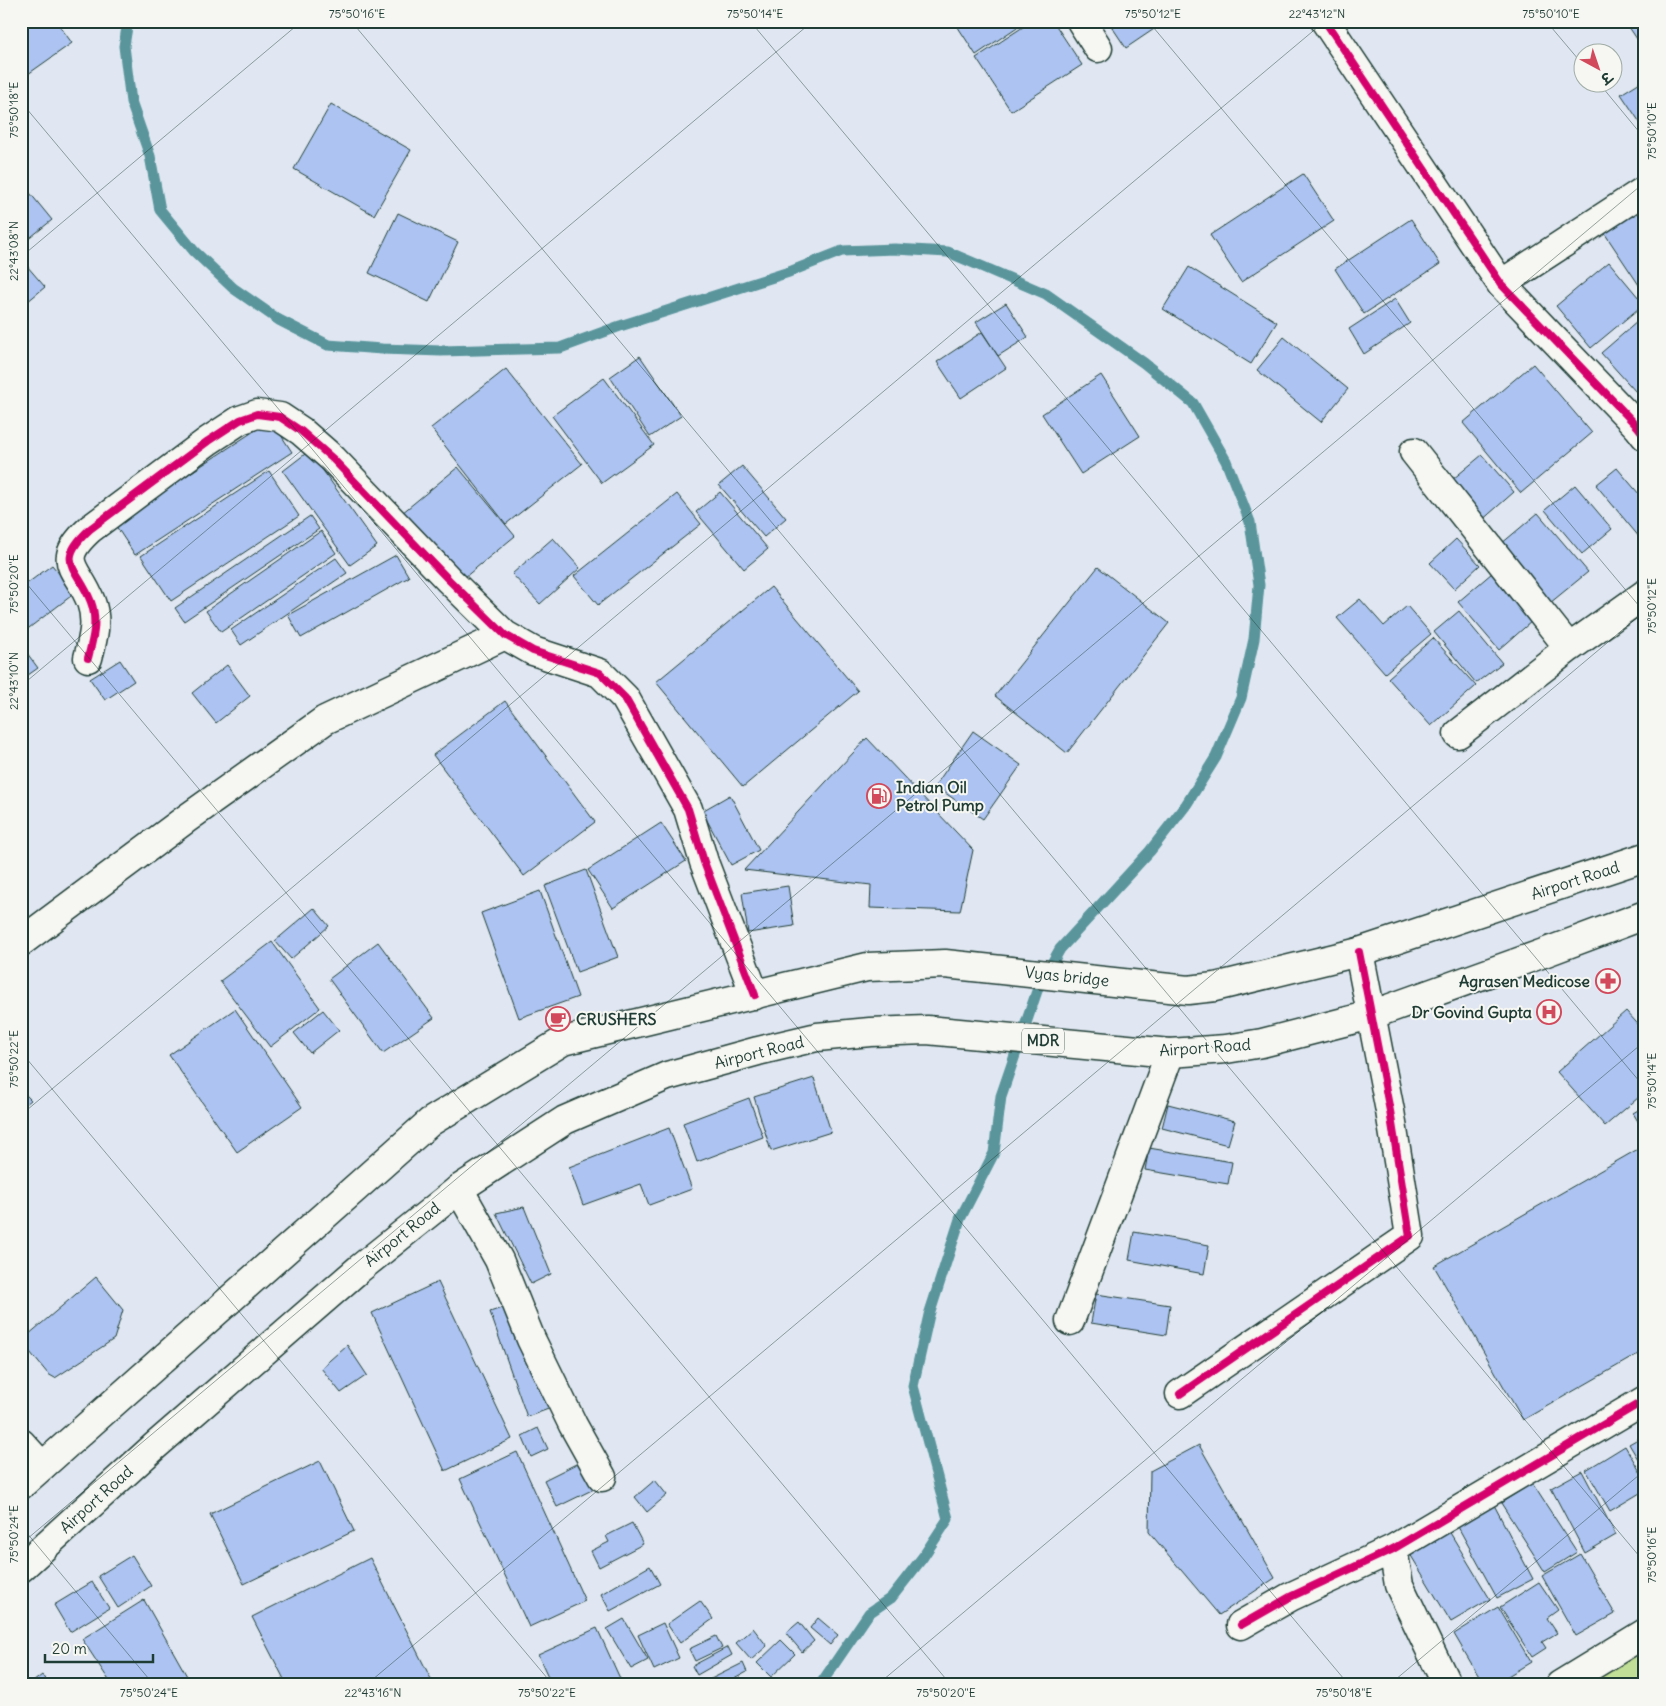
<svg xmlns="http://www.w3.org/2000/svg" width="1666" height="1706" font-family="Delius,'Playpen Sans Deva',sans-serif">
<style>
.green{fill:#c2df97;stroke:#708e66}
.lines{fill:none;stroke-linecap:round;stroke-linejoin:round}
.stream{stroke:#5a959c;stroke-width:11}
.building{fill:#adc4f2;stroke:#1f3d34}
.minor-casing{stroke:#1f3d34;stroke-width:31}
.major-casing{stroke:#1f3d34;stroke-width:31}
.minor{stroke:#f6f6f2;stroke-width:28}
.major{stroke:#f6f6f2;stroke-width:28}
.cycleway-casing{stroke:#f6f6f2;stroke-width:11}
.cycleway{stroke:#d6006c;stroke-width:8}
.ticks{fill:none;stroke:#1f3d34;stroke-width:1;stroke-opacity:0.45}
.labels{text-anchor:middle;stroke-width:4;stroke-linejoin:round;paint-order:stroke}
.shield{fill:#f6f6f2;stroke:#60746d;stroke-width:1}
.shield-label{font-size:15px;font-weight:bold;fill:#1f3d34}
.poi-label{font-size:16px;font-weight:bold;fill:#1f3d34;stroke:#f6f6f2;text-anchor:start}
.street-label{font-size:16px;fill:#1f3d34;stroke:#f6f6f2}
.neatline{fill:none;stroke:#1f3d34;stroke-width:2}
.ticks-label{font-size:12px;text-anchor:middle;fill:#1f3d34}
</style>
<rect width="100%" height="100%" fill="#e0e7f2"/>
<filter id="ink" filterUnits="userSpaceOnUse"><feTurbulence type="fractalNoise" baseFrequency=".02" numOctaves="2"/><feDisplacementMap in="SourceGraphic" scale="10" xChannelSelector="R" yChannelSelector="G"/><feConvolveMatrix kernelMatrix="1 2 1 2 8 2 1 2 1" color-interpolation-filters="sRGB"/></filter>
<g filter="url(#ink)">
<path class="green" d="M 1645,1647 L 1645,1685 L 1587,1685 Z"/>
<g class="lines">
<path class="stream" d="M 128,21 L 124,46 L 131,102 L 150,156 L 160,210 L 194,251 L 233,288 L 279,320 L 328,345 L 382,349 L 441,351 L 560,348 L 620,326 L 789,272 L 842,251 L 895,249 L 948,252 L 1046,294 L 1144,363 L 1193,403 L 1226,461 L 1250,522 L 1259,585 L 1254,639 L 1241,698 L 1216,757 L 1186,805 L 1150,851 L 1060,949 L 1038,988 L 1001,1096 L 994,1153 L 960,1219 L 929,1315 L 913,1386 L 948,1519 L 923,1557 L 891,1598 L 869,1613 L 820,1685"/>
</g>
<path class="building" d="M 26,21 L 56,21 L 72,43 L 21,79 L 21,25 Z
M 954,21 L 1026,21 L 976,55 Z
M 1032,21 L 1053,21 L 1082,65 L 1011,111 L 976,58 Z
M 1114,21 L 1166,21 L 1126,48 L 1110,24 Z
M 1625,21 L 1645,21 L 1645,51 Z
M 1645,79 L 1645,130 L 1621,94 Z
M 331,104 L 411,150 L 374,215 L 294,169 Z
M 1303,174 L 1334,221 L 1241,282 L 1210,235 Z
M 21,182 L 52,220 L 26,241 L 21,235 Z
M 1636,209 L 1645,222 L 1645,294 L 1603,231 Z
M 398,213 L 458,242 L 429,302 L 369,273 Z
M 1411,219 L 1440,264 L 1364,314 L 1335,269 Z
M 21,259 L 45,287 L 21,307 Z
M 1609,262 L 1644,304 L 1591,348 L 1556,306 Z
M 1189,267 L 1277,322 L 1251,364 L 1163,309 Z
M 1395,299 L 1410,323 L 1364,354 L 1349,329 Z
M 1006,303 L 1028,337 L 998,356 L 976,322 Z
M 1645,315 L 1645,402 L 1601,353 Z
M 982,332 L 1006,368 L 961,398 L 937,362 Z
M 1284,337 L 1348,389 L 1321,422 L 1257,370 Z
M 640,356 L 681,416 L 650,437 L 610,377 Z
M 1533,364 L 1592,433 L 1521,493 L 1463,423 Z
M 506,369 L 582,464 L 506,524 L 431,428 Z
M 1101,375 L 1140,436 L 1081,474 L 1042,414 Z
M 604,378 L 654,445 L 602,483 L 552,416 Z
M 271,420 L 292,452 L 135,555 L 114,523 Z
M 309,451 L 377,546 L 350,565 L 283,471 Z
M 1482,455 L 1514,492 L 1480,522 L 1447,484 Z
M 742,466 L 786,518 L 764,537 L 719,485 Z
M 458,467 L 515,536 L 459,582 L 402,513 Z
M 1617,468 L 1645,501 L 1645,544 L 1596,485 Z
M 269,471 L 299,516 L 171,601 L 141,556 Z
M 1575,485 L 1612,529 L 1582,554 L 1545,510 Z
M 720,492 L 768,549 L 744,569 L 696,512 Z
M 677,494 L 701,524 L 598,605 L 574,576 Z
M 1538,513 L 1588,572 L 1550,603 L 1501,544 Z
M 310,516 L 319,529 L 184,621 L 175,608 Z
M 321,531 L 336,553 L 221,632 L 206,611 Z
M 553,538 L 580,568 L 540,604 L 512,574 Z
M 1456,539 L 1480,565 L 1454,589 L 1430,563 Z
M 396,555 L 409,577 L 301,638 L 288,615 Z
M 336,558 L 347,573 L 241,645 L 231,630 Z
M 52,565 L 75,593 L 21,634 L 21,588 Z
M 1098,567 L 1169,623 L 1067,753 L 995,696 Z
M 1492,573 L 1532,621 L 1499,650 L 1458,602 Z
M 771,587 L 858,691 L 743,787 L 656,682 Z
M 1360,599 L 1384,626 L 1407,606 L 1431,634 L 1385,673 L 1337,618 Z
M 1459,611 L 1502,663 L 1476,683 L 1434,632 Z
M 1433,638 L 1476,686 L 1431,726 L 1388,678 Z
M 21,645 L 38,668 L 21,680 Z
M 120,660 L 134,681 L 105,700 L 90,679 Z
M 227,665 L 250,696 L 216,723 L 192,693 Z
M 505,701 L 595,822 L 524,876 L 433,755 Z
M 973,731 L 1021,765 L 983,819 L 935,786 Z
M 867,738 L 973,850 L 960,911 L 870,908 L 871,885 L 744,870 Z
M 730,795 L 759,850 L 731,865 L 702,811 Z
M 661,823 L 686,861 L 613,908 L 588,870 Z
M 586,870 L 618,957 L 577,972 L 545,886 Z
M 788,886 L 794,926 L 748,933 L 742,893 Z
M 540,891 L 578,997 L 519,1018 L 481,913 Z
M 314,908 L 329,926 L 291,959 L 275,941 Z
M 272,942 L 320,1008 L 270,1047 L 220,981 Z
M 378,942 L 434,1018 L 383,1053 L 329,979 Z
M 235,1009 L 302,1107 L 237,1152 L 169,1055 Z
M 323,1010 L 339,1030 L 310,1053 L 294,1033 Z
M 1626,1011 L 1645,1032 L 1645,1092 L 1605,1126 L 1557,1072 Z
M 814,1078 L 831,1132 L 771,1151 L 754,1097 Z
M 21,1090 L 31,1100 L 21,1108 Z
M 749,1098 L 763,1137 L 697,1162 L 683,1123 Z
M 1168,1104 L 1235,1121 L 1228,1145 L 1162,1128 Z
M 1645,1106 L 1645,1133 L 1633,1113 Z
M 669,1128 L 692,1189 L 649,1205 L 641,1184 L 583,1205 L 569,1167 Z
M 1645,1145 L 1645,1350 L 1523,1420 L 1434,1266 Z
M 1149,1148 L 1232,1162 L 1228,1184 L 1145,1170 Z
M 524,1207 L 551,1274 L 531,1284 L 496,1213 Z
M 1134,1232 L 1209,1245 L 1204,1274 L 1129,1260 Z
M 96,1277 L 123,1310 L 114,1339 L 55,1378 L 48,1374 L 21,1341 Z
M 438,1282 L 512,1439 L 445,1471 L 372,1313 Z
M 1096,1294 L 1170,1305 L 1166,1335 L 1091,1323 Z
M 513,1304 L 551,1408 L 527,1417 L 490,1312 Z
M 347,1345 L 367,1375 L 341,1393 L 321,1368 Z
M 538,1428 L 548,1449 L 531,1457 L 522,1436 Z
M 1645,1435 L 1645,1471 L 1629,1444 Z
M 1199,1445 L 1275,1578 L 1219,1615 L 1149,1532 L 1150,1471 Z
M 1625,1446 L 1645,1480 L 1645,1490 L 1610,1511 L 1586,1470 Z
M 517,1452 L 585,1601 L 529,1627 L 460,1479 Z
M 320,1461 L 354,1531 L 244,1584 L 210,1514 Z
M 580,1462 L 594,1489 L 557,1507 L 544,1480 Z
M 1582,1471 L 1616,1535 L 1585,1553 L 1551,1488 Z
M 655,1480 L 667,1495 L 647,1512 L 635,1497 Z
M 1532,1483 L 1577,1552 L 1545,1572 L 1501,1503 Z
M 1494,1505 L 1533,1579 L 1497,1598 L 1457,1525 Z
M 632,1523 L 643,1544 L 599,1567 L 591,1551 L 609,1542 L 606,1536 Z
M 1449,1531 L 1490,1599 L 1451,1622 L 1410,1554 Z
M 1580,1554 L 1615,1614 L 1576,1636 L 1542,1576 Z
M 132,1555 L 151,1586 L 118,1608 L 98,1576 Z
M 370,1558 L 434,1685 L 287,1685 L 252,1617 Z
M 650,1566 L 660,1584 L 610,1611 L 601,1594 Z
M 92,1582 L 109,1608 L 70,1632 L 54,1605 Z
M 1539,1582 L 1558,1610 L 1547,1618 L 1557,1633 L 1542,1642 L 1546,1648 L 1532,1657 L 1500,1607 Z
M 144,1600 L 192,1685 L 112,1685 L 82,1639 Z
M 700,1601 L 713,1619 L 680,1643 L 667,1624 Z
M 1498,1607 L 1531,1662 L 1493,1685 L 1484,1685 L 1454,1634 Z
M 818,1618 L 838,1635 L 830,1645 L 810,1628 Z
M 624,1619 L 648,1660 L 631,1669 L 607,1629 Z
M 799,1622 L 814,1641 L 802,1652 L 786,1633 Z
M 663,1623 L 679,1658 L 654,1670 L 638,1635 Z
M 597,1628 L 623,1685 L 552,1685 L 538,1655 Z
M 753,1628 L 767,1646 L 751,1660 L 736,1643 Z
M 716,1636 L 722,1648 L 695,1661 L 689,1649 Z
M 781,1640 L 795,1654 L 771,1677 L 757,1663 Z
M 728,1647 L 732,1655 L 697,1675 L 692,1666 Z
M 743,1663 L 747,1672 L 723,1685 L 702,1685 L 701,1684 Z
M 42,1675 L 49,1685 L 29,1685 Z"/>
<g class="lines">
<defs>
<path id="minor" d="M 1081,21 L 1098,48
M 1325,21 L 1501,284 L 1638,427 L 1645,436
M 1501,284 L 1645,190
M 1414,452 L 1569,648
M 88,658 C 93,639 98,621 91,602 C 78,567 53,563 90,529 L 208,441 L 240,420 L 257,414 L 280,417 L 301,431 L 333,459 L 449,580 L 505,635 L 533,651 L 600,673 L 625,698 L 688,809 L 704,862 L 755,995
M 1458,734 L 1569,648 L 1645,594
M 21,942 L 186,819 L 325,720 L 505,635
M 459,1189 L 499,1260 L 531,1339 L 573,1425 L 602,1477
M 1070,1321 L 1170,1053
M 1180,1394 L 1410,1236 L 1390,1111 L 1359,952
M 21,1443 L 42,1466
M 1393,1549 L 1399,1585 L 1447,1685
M 1241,1625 L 1290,1597 L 1393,1549 L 1645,1400
M 1560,1685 L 1645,1633"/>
<path id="major" d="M 21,1485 L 430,1122 L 563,1041 L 867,967 L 945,964 L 1188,990 L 1215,987 L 1359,952 L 1645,857
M 21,1568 L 155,1446 L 359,1269 L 459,1189 L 565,1120 L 667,1076 L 758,1051 L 817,1037 L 870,1032 L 927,1030 L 1170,1053 L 1226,1049 L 1262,1043 L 1371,1015 L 1541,954 L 1645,915"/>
</defs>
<use href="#minor" class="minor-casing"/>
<use href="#major" class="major-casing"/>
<use href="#minor" class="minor"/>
<use href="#major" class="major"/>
<defs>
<path id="cycleway" d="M 1325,21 L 1501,284 L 1638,427 L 1645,436
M 88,658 C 93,639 98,621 91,602 C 78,567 53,563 90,529 L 208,441 L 240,420 L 257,414 L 280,417 L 301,431 L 333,459 L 449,580 L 505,635 L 533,651 L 600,673 L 625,698 L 688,809 L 704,862 L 755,995
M 1180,1394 L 1410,1236 L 1390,1111 L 1359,952
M 1241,1625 L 1290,1597 L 1393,1549 L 1645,1400"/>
</defs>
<use href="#cycleway" class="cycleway-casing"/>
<use href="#cycleway" class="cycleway"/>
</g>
</g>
<path class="ticks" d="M 351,21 L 1645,1563M 750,21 L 1645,1088M 1148,21 L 1645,613M 1546,21 L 1584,66M 1598,82 L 1645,139M 21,102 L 1349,1685M 21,257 L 302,21M 21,577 L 951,1685M 21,686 L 813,21M 21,1052 L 553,1685M 21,1115 L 1325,21M 21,1526 L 154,1685M 21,1544 L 1645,182M 366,1685 L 1645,611M 877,1685 L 1645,1041M 1389,1685 L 1645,1470"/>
<defs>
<symbol id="fuel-ring" viewBox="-11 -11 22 22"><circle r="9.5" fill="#f6f6f2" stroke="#d1495b" stroke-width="1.5"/><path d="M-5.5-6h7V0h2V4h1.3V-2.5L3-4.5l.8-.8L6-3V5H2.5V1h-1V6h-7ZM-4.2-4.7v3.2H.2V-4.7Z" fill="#d1495b"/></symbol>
<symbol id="pharmacy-ring" viewBox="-11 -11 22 22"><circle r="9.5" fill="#f6f6f2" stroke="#d1495b" stroke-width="1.5"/><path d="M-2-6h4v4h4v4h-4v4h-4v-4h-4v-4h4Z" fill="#d1495b"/></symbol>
<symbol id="hospital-ring" viewBox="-11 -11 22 22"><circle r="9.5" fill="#f6f6f2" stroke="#d1495b" stroke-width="1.5"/><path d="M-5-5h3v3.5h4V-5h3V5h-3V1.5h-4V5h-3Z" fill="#d1495b"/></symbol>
<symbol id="cafe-ring" viewBox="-11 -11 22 22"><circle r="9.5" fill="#f6f6f2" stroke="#d1495b" stroke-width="1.5"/><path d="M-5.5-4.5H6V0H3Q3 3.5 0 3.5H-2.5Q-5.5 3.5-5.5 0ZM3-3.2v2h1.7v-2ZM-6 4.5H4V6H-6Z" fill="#d1495b"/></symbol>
</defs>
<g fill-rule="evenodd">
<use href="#fuel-ring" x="865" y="782" width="28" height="28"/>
<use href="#pharmacy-ring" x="1594" y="967" width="28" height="28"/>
<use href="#hospital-ring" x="1535" y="998" width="28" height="28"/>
<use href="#cafe-ring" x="544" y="1005" width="28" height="28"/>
</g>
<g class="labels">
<rect class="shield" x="1022" y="1028.5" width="42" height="25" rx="4"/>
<g class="shield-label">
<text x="1043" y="1046">MDR</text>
</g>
<g class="poi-label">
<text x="896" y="793">Indian Oil<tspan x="896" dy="18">Petrol Pump</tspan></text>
<text x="1590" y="987" text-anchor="end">Agrasen Medicose</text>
<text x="1532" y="1018" text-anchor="end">Dr Govind Gupta</text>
<text x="576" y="1025">CRUSHERS</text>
</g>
<g class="street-label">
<text transform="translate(1575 880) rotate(-18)" y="6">Airport Road</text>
<text transform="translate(1067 976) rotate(6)" y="6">Vyas bridge</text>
<text transform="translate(1205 1047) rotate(-4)" y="6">Airport Road</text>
<text transform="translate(759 1052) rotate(-14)" y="6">Airport Road</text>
<text transform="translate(402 1234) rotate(-39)" y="6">Airport Road</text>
<text transform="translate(96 1499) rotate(-42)" y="6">Airport Road</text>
</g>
</g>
<rect width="1666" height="1706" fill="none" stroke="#f6f6f2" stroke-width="55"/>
<g transform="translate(1598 68) rotate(140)"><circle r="24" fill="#f6f6f2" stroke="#a0aca6"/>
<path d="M0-4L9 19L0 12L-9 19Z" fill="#d1495b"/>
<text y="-8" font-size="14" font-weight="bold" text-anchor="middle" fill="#1f3d34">उ</text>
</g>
<path d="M45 1654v8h108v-8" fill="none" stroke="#1f3d34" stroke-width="2.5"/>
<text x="52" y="1654" font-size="15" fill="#1f3d34" stroke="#f6f6f2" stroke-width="4" paint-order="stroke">20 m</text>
<rect x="28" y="28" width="1610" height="1650" class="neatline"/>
<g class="ticks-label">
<text x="357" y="18">75°50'16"E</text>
<text x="755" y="18">75°50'14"E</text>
<text x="1153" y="18">75°50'12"E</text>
<text x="1317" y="18">22°43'12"N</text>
<text x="1551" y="18">75°50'10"E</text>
<text transform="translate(14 110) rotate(-90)" y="4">75°50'18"E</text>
<text transform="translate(1652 131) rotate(-90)" y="4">75°50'10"E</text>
<text transform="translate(14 251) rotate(-90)" y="4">22°43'08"N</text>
<text transform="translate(14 584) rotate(-90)" y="4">75°50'20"E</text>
<text transform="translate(1652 606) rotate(-90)" y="4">75°50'12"E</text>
<text transform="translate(14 681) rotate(-90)" y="4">22°43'10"N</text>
<text transform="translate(14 1059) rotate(-90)" y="4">75°50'22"E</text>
<text transform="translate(1652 1081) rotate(-90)" y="4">75°50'14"E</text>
<text transform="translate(14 1534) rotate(-90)" y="4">75°50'24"E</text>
<text transform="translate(1652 1555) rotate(-90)" y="4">75°50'16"E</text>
<text x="149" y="1697">75°50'24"E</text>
<text x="373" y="1697">22°43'16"N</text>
<text x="547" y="1697">75°50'22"E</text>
<text x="946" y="1697">75°50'20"E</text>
<text x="1344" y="1697">75°50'18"E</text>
</g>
</svg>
